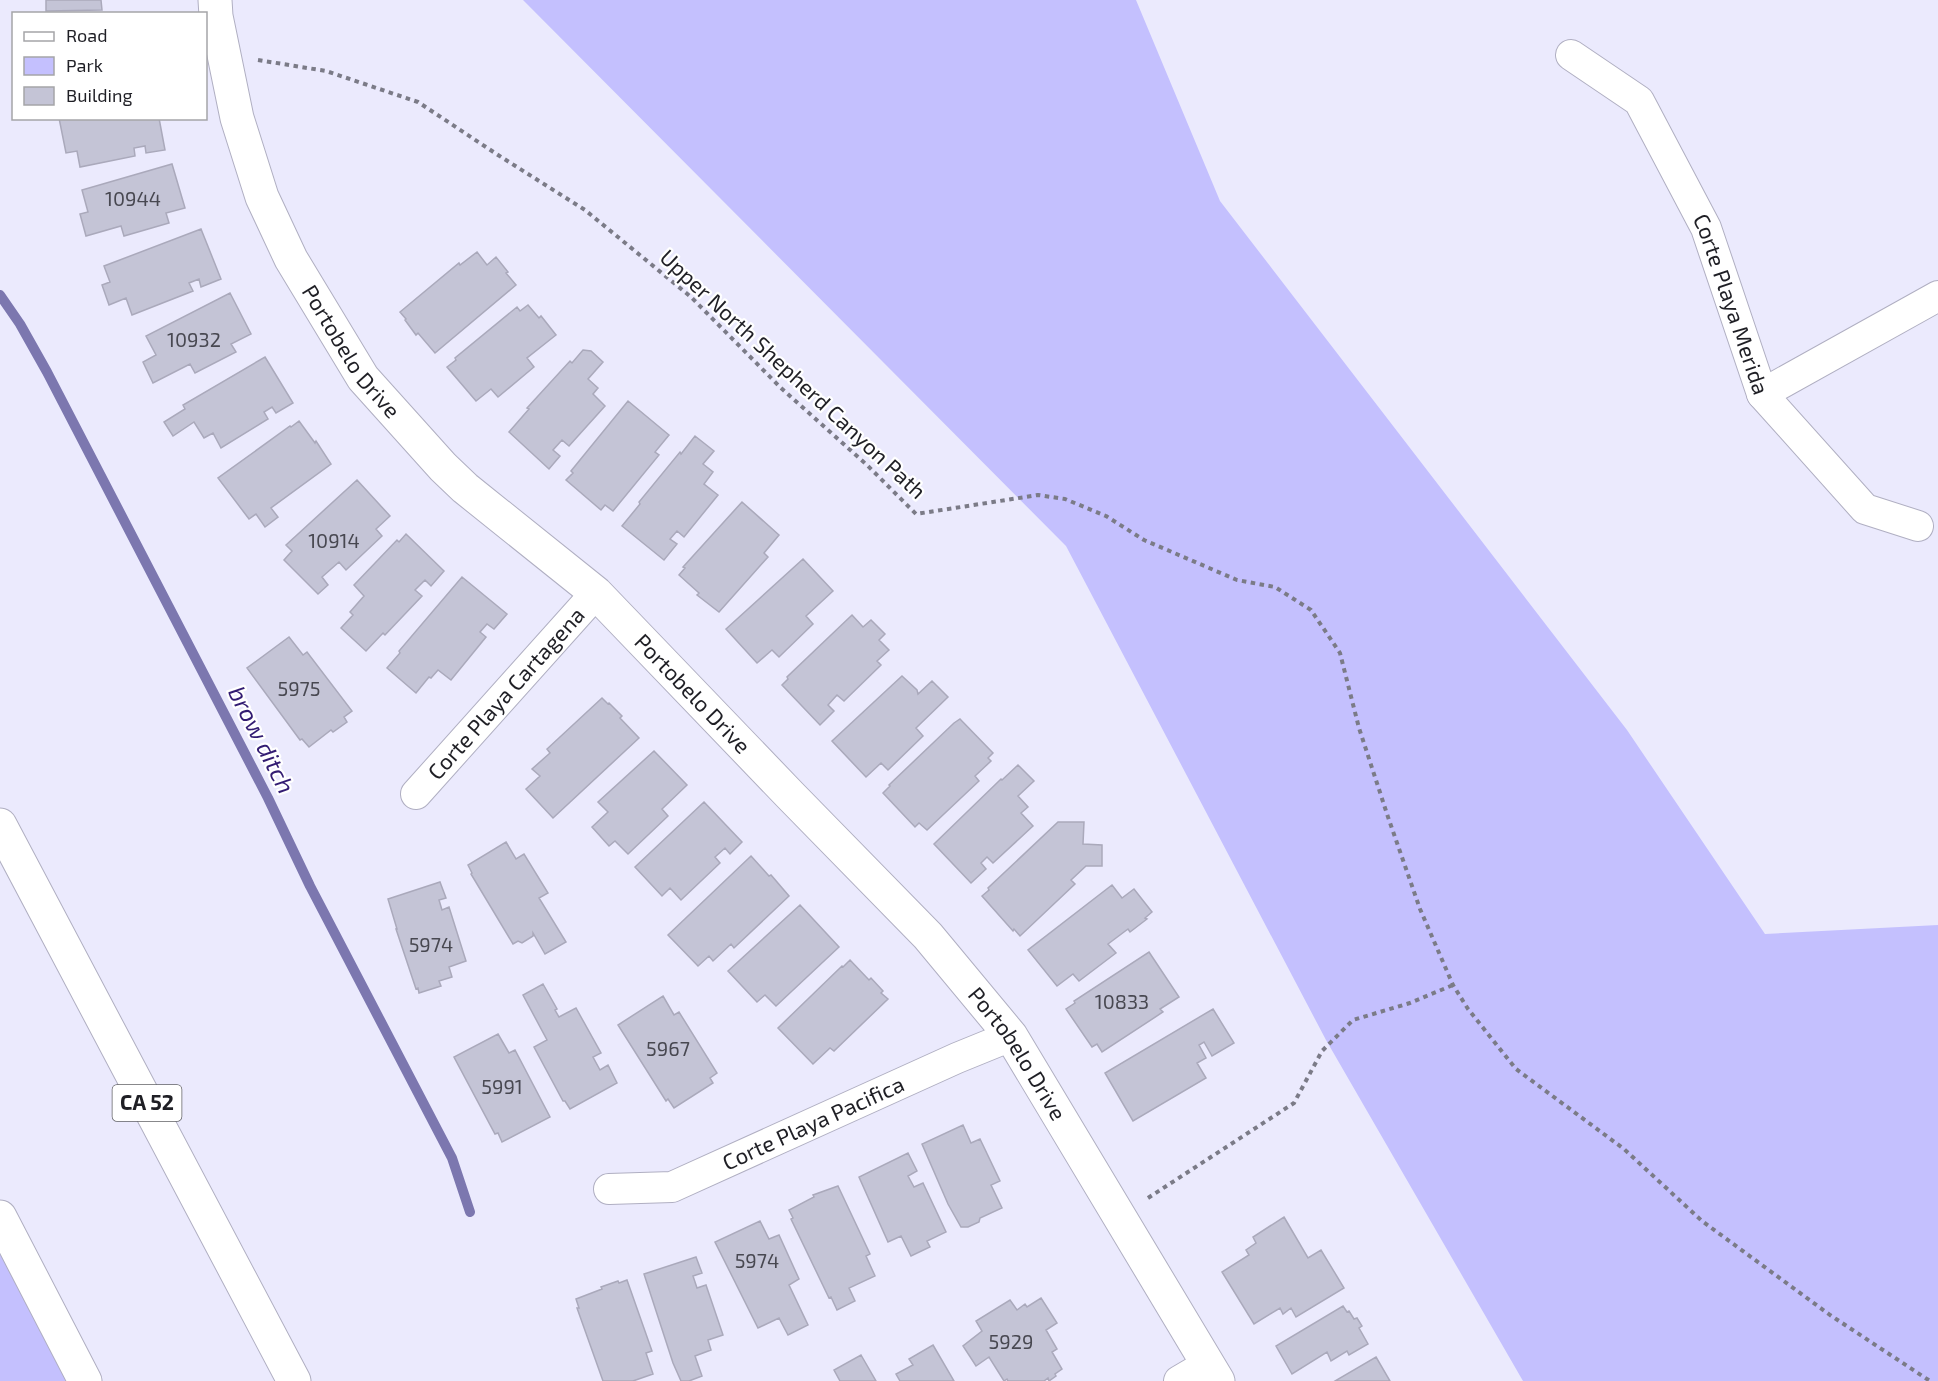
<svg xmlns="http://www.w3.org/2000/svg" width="1938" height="1381" font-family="'Exo 2',sans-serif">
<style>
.green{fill:#c4c0fe}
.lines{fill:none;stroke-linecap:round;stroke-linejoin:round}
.stream{stroke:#7c77af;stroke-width:10}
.building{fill:#c4c4d6;stroke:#aaa9bb;stroke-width:1.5}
.minor-casing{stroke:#b0afc2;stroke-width:32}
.tertiary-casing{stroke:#b0afc2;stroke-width:35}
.motorway-casing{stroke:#b0afc2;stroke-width:35}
.path{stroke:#7b7b87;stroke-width:4;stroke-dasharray:4.5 4.5;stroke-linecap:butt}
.minor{stroke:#fff;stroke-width:30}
.tertiary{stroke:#fff;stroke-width:33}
.motorway{stroke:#fff;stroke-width:33}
.labels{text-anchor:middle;stroke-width:4.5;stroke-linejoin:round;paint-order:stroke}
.number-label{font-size:20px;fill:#484851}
.shield{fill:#fff;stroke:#626266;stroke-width:1.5}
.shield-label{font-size:21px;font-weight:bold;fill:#1f1f25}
.street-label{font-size:22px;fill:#1f1f25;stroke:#fff}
.water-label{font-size:24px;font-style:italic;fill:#321b72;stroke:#fff}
</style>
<rect width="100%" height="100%" fill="#ebeafd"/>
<path class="green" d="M 523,0 L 1136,0 L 1220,201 L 1627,730 L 1765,934 L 1938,925 L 1938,1381 L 1523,1381 L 1326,1040 L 1066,546 Z
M 0,1251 L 70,1381 L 0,1381 Z"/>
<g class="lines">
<path class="stream" d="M 0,295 L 20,324 L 47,372 L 268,798 L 310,886 L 452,1158 L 470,1212"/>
</g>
<path class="building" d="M 46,0 L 101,0 L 102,10 L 46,11 Z
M 59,118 L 159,118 L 165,150 L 146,153 L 145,146 L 134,148 L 135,156 L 80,167 L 77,151 L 66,153 Z
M 172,164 L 185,208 L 166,213 L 169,223 L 124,236 L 121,226 L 86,236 L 80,214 L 88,212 L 82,190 Z
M 201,229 L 221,279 L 201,287 L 199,279 L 189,283 L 193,291 L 132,315 L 126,298 L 109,305 L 102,285 L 110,282 L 104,266 Z
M 477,252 L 487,265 L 496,257 L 508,272 L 506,273 L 516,285 L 435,353 L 418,333 L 416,335 L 405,320 L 406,319 L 400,312 L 459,263 L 460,265 Z
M 230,293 L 251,334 L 231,344 L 236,352 L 195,373 L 190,364 L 153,383 L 143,362 L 156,355 L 146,336 Z
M 528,305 L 539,318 L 541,316 L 556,335 L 527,358 L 534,367 L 498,397 L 491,389 L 476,401 L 447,367 L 456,360 L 455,358 L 517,307 L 520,311 Z
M 583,350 L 591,351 L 603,362 L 588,379 L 598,388 L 593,394 L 605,406 L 569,446 L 562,440 L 553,450 L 560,456 L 549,469 L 509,432 L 529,409 L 527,408 L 570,361 L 572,363 Z
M 265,357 L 293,403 L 276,413 L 272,407 L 264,412 L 268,419 L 221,448 L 213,433 L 204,438 L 194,422 L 173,436 L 164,422 L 185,409 L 183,405 Z
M 628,401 L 669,435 L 655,452 L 659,455 L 613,511 L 605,505 L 601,510 L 566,480 L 573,473 L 571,471 Z
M 299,421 L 315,443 L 316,441 L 331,464 L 271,508 L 278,517 L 265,527 L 256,514 L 249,519 L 218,478 L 290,426 L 291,427 Z
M 695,436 L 714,451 L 703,464 L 713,472 L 704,484 L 718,495 L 684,537 L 677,531 L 670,539 L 677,544 L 664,560 L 622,526 L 640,504 L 639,502 L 680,452 L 681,454 Z
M 357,480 L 390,516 L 376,529 L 382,536 L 346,570 L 339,562 L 322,577 L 328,585 L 318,594 L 284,560 L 292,551 L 286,545 Z
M 742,502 L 779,535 L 764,553 L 768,557 L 719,612 L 697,595 L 699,593 L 679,575 L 685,568 L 683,567 Z
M 406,534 L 444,571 L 431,586 L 425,580 L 415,590 L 422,596 L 385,635 L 383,633 L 366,651 L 341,628 L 353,615 L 350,612 L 364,596 L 354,585 L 397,540 L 399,542 Z
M 803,559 L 833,591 L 806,616 L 813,624 L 779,657 L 772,650 L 757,663 L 726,629 Z
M 462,577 L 507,614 L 494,629 L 487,624 L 480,632 L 486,637 L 451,680 L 438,670 L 431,678 L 429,677 L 416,693 L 387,668 L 400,653 L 399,651 Z
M 852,615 L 863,627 L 871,620 L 885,634 L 879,640 L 889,650 L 877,661 L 881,665 L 844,701 L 837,695 L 828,705 L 834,711 L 820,725 L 782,685 L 788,679 L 787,677 Z
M 289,637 L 303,655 L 307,652 L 352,711 L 344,717 L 347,722 L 333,732 L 331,730 L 309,747 L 302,739 L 300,740 L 247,668 Z
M 902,676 L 917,690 L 918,694 L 932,681 L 948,697 L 916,728 L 923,736 L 888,770 L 881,763 L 866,777 L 832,741 Z
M 602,698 L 608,704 L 609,703 L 622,716 L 620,718 L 639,738 L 553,818 L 526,789 L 540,776 L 532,769 L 550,753 L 547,749 Z
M 960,719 L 993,753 L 988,758 L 991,761 L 975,776 L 979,781 L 927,830 L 919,823 L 915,827 L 883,793 L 890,786 L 889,785 L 954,723 Z
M 654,751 L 687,785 L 662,809 L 668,816 L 628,854 L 615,841 L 609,846 L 592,827 L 608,812 L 598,802 Z
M 1018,765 L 1034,781 L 1018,796 L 1028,807 L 1021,813 L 1033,826 L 993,863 L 987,857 L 981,863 L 986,869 L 971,883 L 934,844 L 1001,779 L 1002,780 Z
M 704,802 L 742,842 L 730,854 L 725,848 L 715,857 L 720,863 L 681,900 L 670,888 L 662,896 L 635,867 Z
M 1058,822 L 1084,822 L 1083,844 L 1102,845 L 1102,866 L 1086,866 L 1071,880 L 1075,884 L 1020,936 L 1014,929 L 1013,931 L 982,896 L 989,890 L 988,888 Z
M 506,842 L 516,859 L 524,854 L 548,893 L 539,898 L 566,942 L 545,954 L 533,933 L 533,936 L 522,943 L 518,941 L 513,944 L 471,874 L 472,873 L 468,865 Z
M 751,856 L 769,876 L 771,875 L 789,896 L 734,948 L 731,944 L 713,961 L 709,956 L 698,966 L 668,935 Z
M 440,882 L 446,898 L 439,900 L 442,910 L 449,907 L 466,961 L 449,967 L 452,977 L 439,981 L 441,986 L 419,993 L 418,988 L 416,989 L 396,929 L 397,929 L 388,899 Z
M 1112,885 L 1122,898 L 1134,889 L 1152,912 L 1145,918 L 1147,919 L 1130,932 L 1128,929 L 1108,944 L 1116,953 L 1079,981 L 1073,974 L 1057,986 L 1028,950 Z
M 800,905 L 839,947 L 776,1006 L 765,995 L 757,1002 L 728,971 Z
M 1149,952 L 1179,997 L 1160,1009 L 1163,1012 L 1102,1052 L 1097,1044 L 1092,1047 L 1066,1009 L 1075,1003 L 1074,1001 Z
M 850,960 L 869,980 L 871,978 L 883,991 L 881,993 L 888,999 L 834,1051 L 830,1048 L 813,1064 L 778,1028 L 842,966 L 843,967 Z
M 543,984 L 557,1009 L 555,1010 L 559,1017 L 576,1008 L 601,1053 L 593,1057 L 600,1070 L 608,1065 L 617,1083 L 570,1109 L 565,1101 L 563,1101 L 534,1047 L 547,1040 L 523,995 Z
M 663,996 L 674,1015 L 679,1012 L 717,1073 L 710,1078 L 713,1083 L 674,1108 L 668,1099 L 666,1101 L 618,1025 Z
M 1213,1009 L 1234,1043 L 1212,1056 L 1204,1042 L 1199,1045 L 1206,1058 L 1197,1063 L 1206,1078 L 1133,1121 L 1105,1073 Z
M 498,1034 L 509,1053 L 515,1050 L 550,1117 L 502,1142 L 498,1133 L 495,1134 L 454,1057 Z
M 963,1125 L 971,1143 L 980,1139 L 1000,1181 L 991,1185 L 1002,1208 L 980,1218 L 979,1222 L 968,1227 L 961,1227 L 948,1204 L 922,1144 Z
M 908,1153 L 917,1171 L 908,1176 L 914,1187 L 923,1183 L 946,1232 L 927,1241 L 930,1247 L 911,1256 L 901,1236 L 888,1242 L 859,1177 Z
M 838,1186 L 870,1254 L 866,1256 L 875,1276 L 849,1288 L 855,1301 L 837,1310 L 831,1297 L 829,1298 L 791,1219 L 793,1218 L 789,1210 L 814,1197 L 813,1195 Z
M 1284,1217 L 1308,1258 L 1321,1250 L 1344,1288 L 1296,1317 L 1291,1308 L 1283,1314 L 1280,1308 L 1254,1324 L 1222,1272 L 1249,1255 L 1246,1250 L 1256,1243 L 1253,1237 Z
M 760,1221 L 769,1239 L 779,1235 L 799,1279 L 789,1285 L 808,1325 L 788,1335 L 779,1318 L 758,1328 L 715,1242 Z
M 696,1257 L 702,1273 L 693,1276 L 697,1288 L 706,1285 L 723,1335 L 708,1340 L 711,1350 L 695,1356 L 702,1376 L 689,1381 L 681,1381 L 673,1363 L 644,1274 Z
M 627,1280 L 652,1351 L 646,1353 L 653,1374 L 633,1381 L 603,1381 L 577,1308 L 579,1308 L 576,1299 L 602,1289 L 601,1287 L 618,1281 L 619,1283 Z
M 1041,1298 L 1057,1323 L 1046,1330 L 1057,1349 L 1052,1352 L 1062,1369 L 1055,1374 L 1056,1376 L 1049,1381 L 1048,1378 L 1044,1381 L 1008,1381 L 1007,1379 L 1004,1381 L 989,1357 L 976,1366 L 963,1346 L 982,1331 L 976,1321 L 1010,1300 L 1017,1310 L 1025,1304 L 1027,1307 Z
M 1343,1306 L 1347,1312 L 1349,1311 L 1354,1319 L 1357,1318 L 1362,1326 L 1359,1328 L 1368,1344 L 1349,1355 L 1347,1351 L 1331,1361 L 1327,1352 L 1292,1374 L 1276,1346 Z
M 933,1345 L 954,1381 L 900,1381 L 896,1374 L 913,1365 L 909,1359 Z
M 861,1355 L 876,1381 L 840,1381 L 834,1370 Z
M 1376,1357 L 1390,1381 L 1335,1381 Z"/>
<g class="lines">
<defs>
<g id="minor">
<path id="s1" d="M 1571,55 L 1639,101 L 1706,228 L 1762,394 L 1865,509 L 1918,526"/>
<path d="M 1762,394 L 1938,296"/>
<path id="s2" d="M 416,794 L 596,593"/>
<path id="s3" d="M 609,1189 L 672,1187 L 957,1058 L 1011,1036"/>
<path d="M 1179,1381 L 1208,1364"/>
</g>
<g id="tertiary">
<path id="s4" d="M 215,0 L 216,16 L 237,118 L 262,197 L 291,259 L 363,378 L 443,467 L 465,488 L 596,593 L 790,795 L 928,936 L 1011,1036 L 1218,1381"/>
</g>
<path id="motorway" d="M 0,825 L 294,1381
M 0,1217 L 85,1381"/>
</defs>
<use href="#minor" class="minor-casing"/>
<use href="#tertiary" class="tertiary-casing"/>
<use href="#motorway" class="motorway-casing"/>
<path class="path" d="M 258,60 L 326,71 L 418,102 L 498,155 L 585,210 L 691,297 L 781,388 L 868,466 L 916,514 L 1038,495 L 1065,499 L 1106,516 L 1144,540 L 1237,580 L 1275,587 L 1311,610 L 1340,653 L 1359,728 L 1388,817 L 1420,909 L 1453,985 L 1468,1009 L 1516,1069 L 1624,1149 L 1702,1221 L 1830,1315 L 1930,1381
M 1148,1198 L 1294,1103 L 1322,1051 L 1353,1020 L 1410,1003 L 1453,985"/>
<use href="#minor" class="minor"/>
<use href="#tertiary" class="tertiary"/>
<use href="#motorway" class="motorway"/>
</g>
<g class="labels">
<g class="number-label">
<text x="133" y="206">10944</text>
<text x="194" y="347">10932</text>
<text x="334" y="548">10914</text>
<text x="299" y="696">5975</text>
<text x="431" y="952">5974</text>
<text x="1122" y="1009">10833</text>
<text x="668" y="1056">5967</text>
<text x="502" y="1094">5991</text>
<text x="757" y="1268">5974</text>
<text x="1011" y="1349">5929</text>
</g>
<rect class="shield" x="112.5" y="1085" width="69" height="36" rx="4.5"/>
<g class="shield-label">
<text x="147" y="1110">CA 52</text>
</g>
<g class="street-label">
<text dy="8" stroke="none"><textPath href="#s1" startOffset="306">Corte Playa Merida</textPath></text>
<text dy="8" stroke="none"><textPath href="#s4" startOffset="382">Portobelo Drive</textPath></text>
<text transform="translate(793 374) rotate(43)" y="8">Upper North Shepherd Canyon Path</text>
<text dy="8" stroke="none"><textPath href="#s2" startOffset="135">Corte Playa Cartagena</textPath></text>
<text dy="8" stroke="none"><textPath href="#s4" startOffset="868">Portobelo Drive</textPath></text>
<text dy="8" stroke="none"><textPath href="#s4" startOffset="1354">Portobelo Drive</textPath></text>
<text dy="8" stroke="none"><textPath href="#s3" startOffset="218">Corte Playa Pacifica</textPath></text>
</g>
<g class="water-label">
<text transform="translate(261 740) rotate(63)" y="8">brow ditch</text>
</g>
</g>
<rect x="12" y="12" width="195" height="108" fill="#ffffff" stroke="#a5a5a8" stroke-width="1.5"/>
<rect x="24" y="32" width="30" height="9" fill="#ffffff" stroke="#a5a5a8" stroke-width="1.5"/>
<text x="66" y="42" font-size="18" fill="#1f1f25">Road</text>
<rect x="24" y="57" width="30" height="18" fill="#c4c0fe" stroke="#a5a5a8" stroke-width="1.5"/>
<text x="66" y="72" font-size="18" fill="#1f1f25">Park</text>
<rect x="24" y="87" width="30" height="18" fill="#c4c4d6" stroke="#a5a5a8" stroke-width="1.5"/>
<text x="66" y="102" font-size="18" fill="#1f1f25">Building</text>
</svg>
